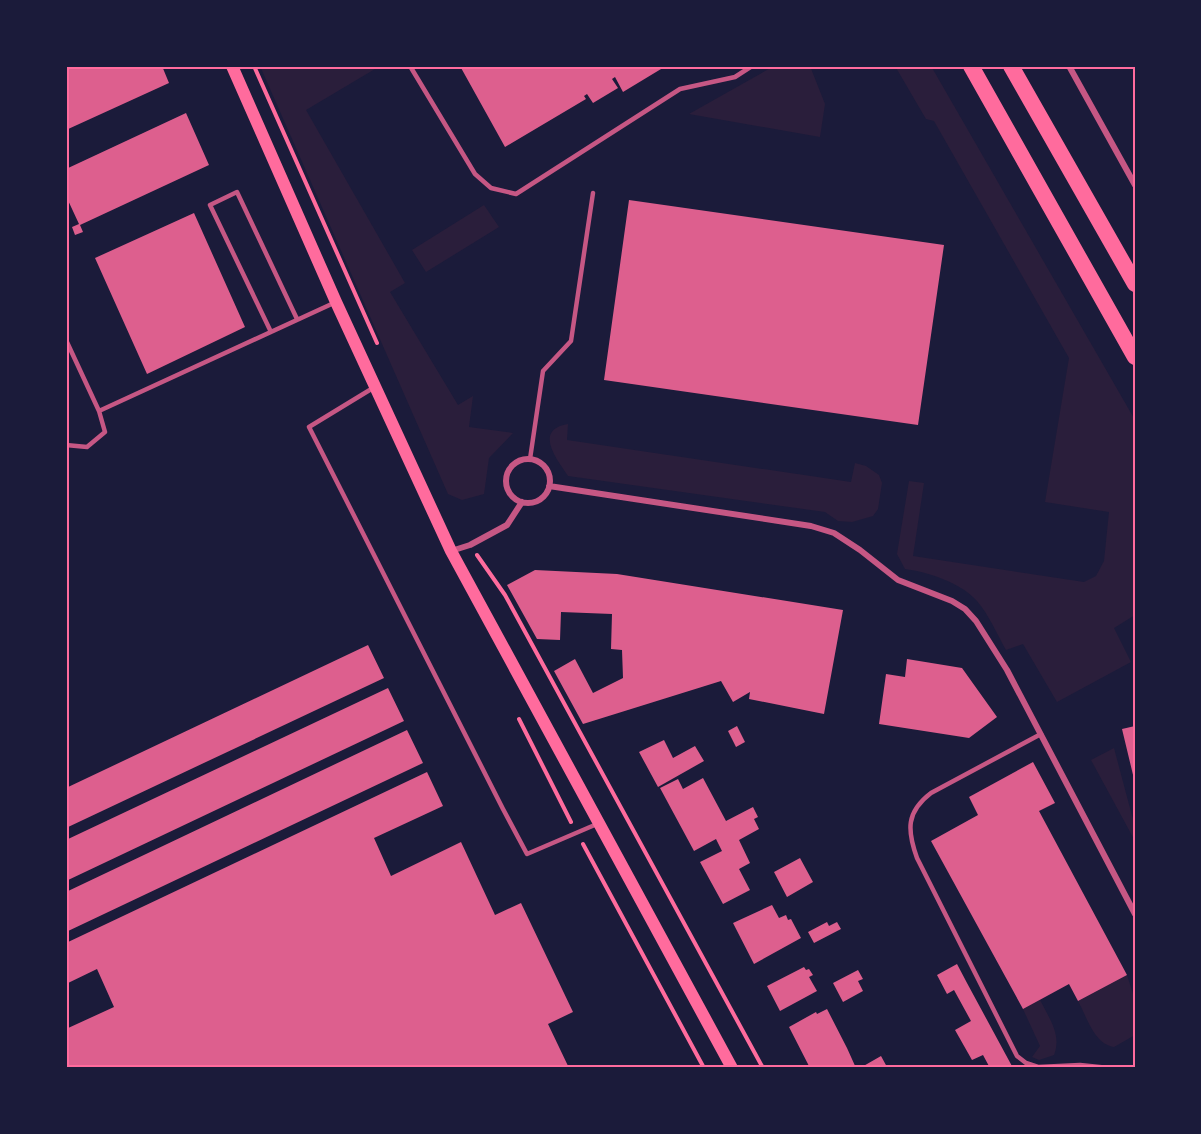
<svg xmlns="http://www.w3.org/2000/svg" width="1201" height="1134" font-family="Cabin,sans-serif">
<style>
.green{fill:#2a1e3b}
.building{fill:#dd5f8e}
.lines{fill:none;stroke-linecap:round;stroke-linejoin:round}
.path{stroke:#ff6b9d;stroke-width:4}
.service{stroke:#c65784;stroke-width:4.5}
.minor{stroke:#c65784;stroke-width:6}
.secondary{stroke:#ff6b9d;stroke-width:12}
.trunk{stroke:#ff6b9d;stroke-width:16}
.neatline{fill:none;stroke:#ff6b9d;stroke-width:2}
</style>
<rect width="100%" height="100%" fill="#1b1b3a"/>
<path class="green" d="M 260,66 L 380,66 L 306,110 L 405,283 L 390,292 L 458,405 L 473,396 L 469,427 L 513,433 L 489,458 L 484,494 L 462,500 L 448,494 Z
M 774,66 L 810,66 L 825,104 L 820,137 L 689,114 Z
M 895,66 L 931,66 L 1135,420 L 1135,615 L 1114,628 L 1131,662 L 1057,702 L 1023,644 L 1006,650 C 997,634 989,615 977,601 C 961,583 929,572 905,569 L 897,554 L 909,481 L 924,483 L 913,556 L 1084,582 L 1096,576 L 1104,561 L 1109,512 L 1045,502 L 1069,358 L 934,121 L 926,119 Z
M 484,205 L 499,227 L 426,272 L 412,250 Z
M 568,424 L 567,440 L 851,482 L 855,463 L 866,466 L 879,475 L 882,483 L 878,509 L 873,516 L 852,522 L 838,521 L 825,512 L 568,476 C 557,459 533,430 568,424 Z
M 1114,748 L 1135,827 L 1135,841 L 1091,760 Z
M 1127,975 L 1135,1000 L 1135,1035 L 1114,1047 C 1094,1044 1087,1017 1078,1001 Z
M 1040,1000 C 1049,1018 1062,1035 1054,1055 L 1039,1060 L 1032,1057 L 1040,1046 L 1023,1009 Z"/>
<path class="building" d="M 66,66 L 162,66 L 169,83 L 66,130 Z
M 460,66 L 666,66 L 623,92 L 615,77 L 612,79 L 618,88 L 593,103 L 587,94 L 584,96 L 586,99 L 505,147 Z
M 186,113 L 209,165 L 80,225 L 83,232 L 75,235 L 72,227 L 79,224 L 66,196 L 66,169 Z
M 629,200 L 944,245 L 918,425 L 604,380 Z
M 194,213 L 245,327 L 147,374 L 95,258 Z
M 535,570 L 617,574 L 843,610 L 824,714 L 749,699 L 750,692 L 733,702 L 721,681 L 583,724 L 554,671 L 575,659 L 593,693 L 623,678 L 622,650 L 611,649 L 612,614 L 561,612 L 560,640 L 537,639 L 507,585 Z
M 368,645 L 384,678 L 66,828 L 66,788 Z
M 907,659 L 962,668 L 997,717 L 969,738 L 879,724 L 886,674 L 905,677 Z
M 388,688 L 404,721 L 66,881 L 66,840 Z
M 737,726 L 745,742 L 736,747 L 728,731 Z
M 1135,726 L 1135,779 L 1134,779 L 1122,729 Z
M 407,730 L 423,763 L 66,932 L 66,892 Z
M 664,740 L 673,758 L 695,746 L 704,761 L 658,787 L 639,752 Z
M 1033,762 L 1055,803 L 1039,811 L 1127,975 L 1078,1001 L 1069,984 L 1023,1009 L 931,841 L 978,815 L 969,797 Z
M 427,772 L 443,806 L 374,838 L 391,876 L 461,842 L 495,915 L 521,903 L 573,1012 L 548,1024 L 569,1068 L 66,1068 L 66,1029 L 114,1007 L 97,969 L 66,984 L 66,943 Z
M 703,778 L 726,821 L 753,807 L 758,817 L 754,819 L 759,829 L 739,840 L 750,863 L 739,869 L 750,890 L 723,904 L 700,862 L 722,851 L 716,839 L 694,851 L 660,788 L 678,779 L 683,789 Z
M 800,858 L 813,882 L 787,897 L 774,872 Z
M 772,905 L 779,918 L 786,915 L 788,920 L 791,919 L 801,938 L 754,964 L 733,923 Z
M 827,922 L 829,926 L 837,922 L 841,929 L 814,943 L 808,932 Z
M 957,964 L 967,983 L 1013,1068 L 990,1068 L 983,1055 L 972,1060 L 955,1030 L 971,1021 L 954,990 L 947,994 L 937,975 Z
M 804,967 L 806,970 L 809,969 L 813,975 L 809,977 L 817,991 L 780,1011 L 767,986 Z
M 858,970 L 863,979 L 858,981 L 863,991 L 843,1002 L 833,983 Z
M 827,1009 L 847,1048 L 856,1068 L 810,1068 L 789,1027 L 816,1012 L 817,1014 Z
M 881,1056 L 887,1067 L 860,1068 Z"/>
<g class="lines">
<path class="path" d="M 254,66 L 377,343
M 477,555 L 505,595 L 763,1068
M 519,719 L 571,822
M 583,844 L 704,1068"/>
<path class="service" d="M 410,66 L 475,174 L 491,188 L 516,194 L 680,89 L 735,77 L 752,66
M 271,332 L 210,205 L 237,192 L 297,319
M 66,340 L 99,411 L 105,432 L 87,447 L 66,445
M 373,388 L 309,427 L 503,809 L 527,854 L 597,824
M 99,411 L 336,302
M 530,459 L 543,371 L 571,341 L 593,193
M 1041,734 L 931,793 C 906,812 907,830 917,858 L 1017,1056 L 1026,1063 L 1038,1067 L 1080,1065 L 1109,1068"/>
<path class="minor" d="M 1069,66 L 1135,185
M506 481a22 22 0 1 1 44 0a22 22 0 1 1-44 0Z
M 549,486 L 811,526 L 834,533 L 860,550 L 898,580 L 952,601 L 965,609 L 976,621 L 1007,670 L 1135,914
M 451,551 L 470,545 L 507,525 L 522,502"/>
<path class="secondary" d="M 232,66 L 336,302 L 451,551 L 732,1068"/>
<path class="trunk" d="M 971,66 L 1135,357
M 1011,66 L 1135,284"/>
</g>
<rect width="1201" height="1134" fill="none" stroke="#1b1b3a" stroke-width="135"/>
<rect x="68" y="68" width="1066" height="998" class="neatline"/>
</svg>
